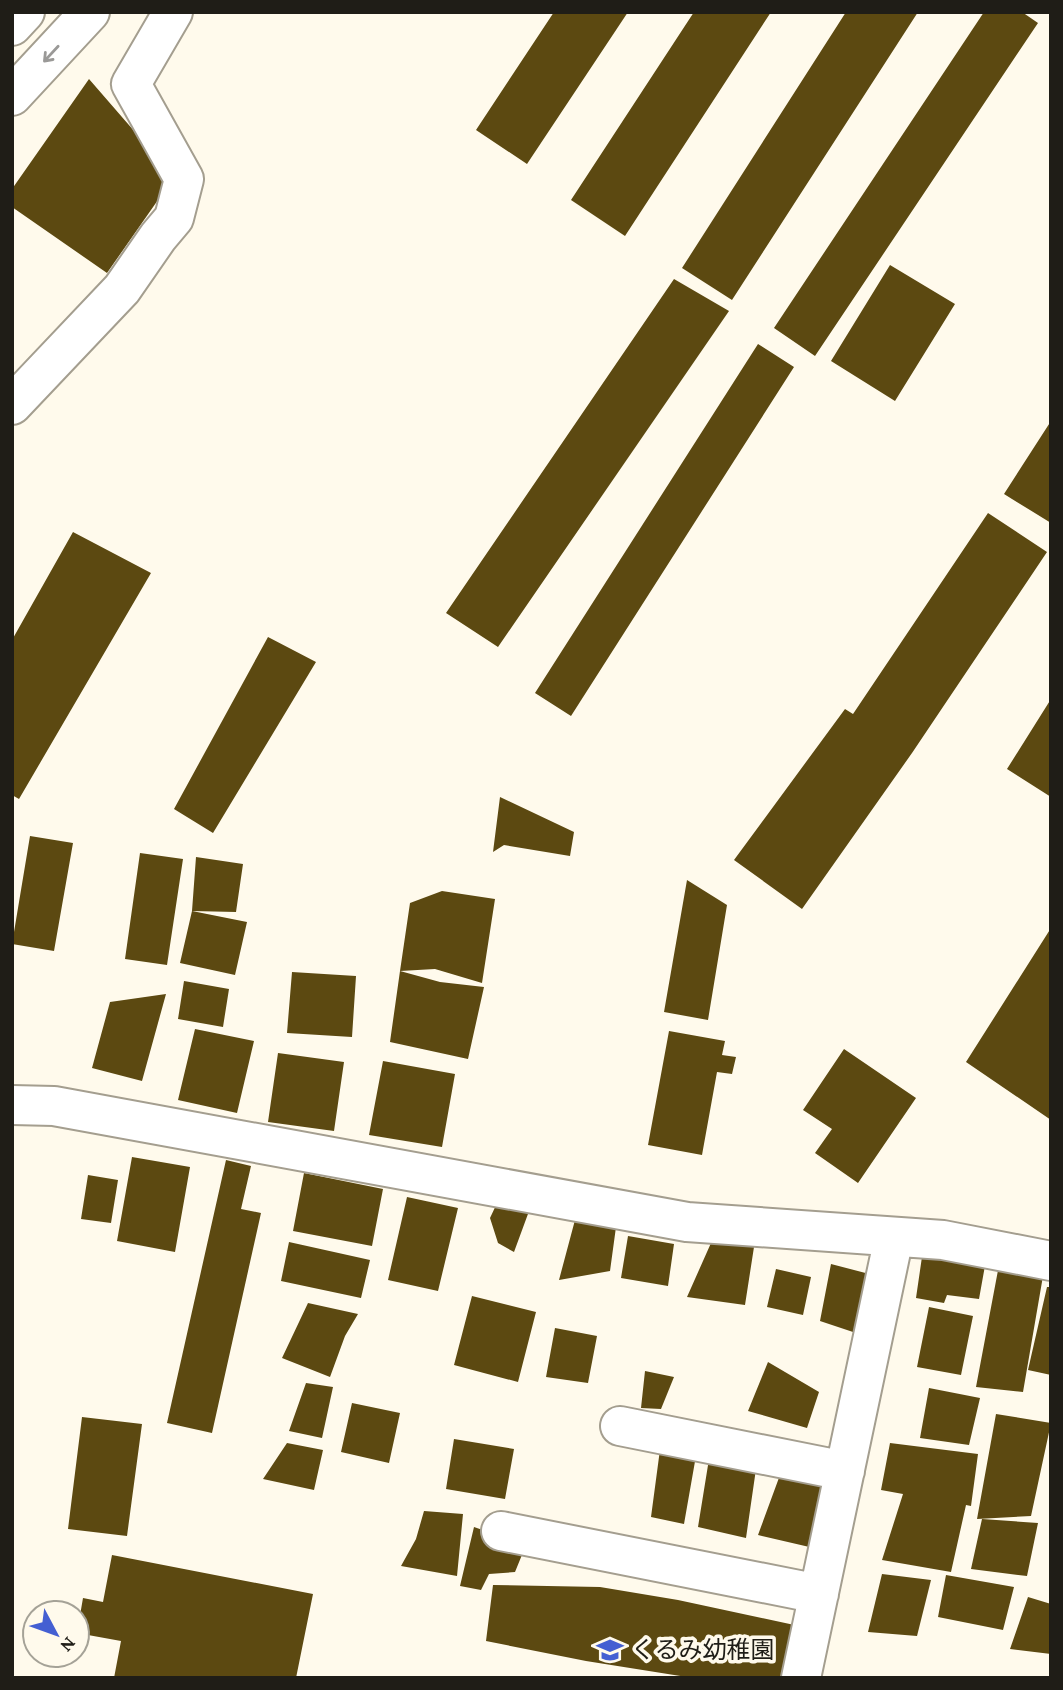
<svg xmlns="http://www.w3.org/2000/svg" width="1063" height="1690" font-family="'Crimson Pro','Noto Sans JP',serif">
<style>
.building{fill:#5c4911}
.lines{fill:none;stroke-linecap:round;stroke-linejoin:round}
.minor-casing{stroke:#a49e8f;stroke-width:42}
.tertiary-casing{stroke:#a49e8f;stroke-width:42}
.minor{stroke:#fff;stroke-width:38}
.tertiary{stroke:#fff;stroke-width:38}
.oneway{stroke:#9a9997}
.labels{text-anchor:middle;stroke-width:7;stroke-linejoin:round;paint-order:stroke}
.poi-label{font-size:24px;fill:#1f1d17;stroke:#fffaec;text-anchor:start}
</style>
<rect width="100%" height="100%" fill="#fffaec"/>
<path class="building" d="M 554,12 L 628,12 L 527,164 L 476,130 Z
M 694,12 L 771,12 L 625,236 L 571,200 Z
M 846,12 L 918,12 L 732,300 L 682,268 Z
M 984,12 L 1022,12 L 1038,23 L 815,356 L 774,328 Z
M 89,79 L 174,177 L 107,273 L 12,207 L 12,189 Z
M 890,265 L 955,304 L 895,401 L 831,361 Z
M 674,279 L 729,311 L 498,647 L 446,613 Z
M 758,344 L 794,367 L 571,716 L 535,693 Z
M 1051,421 L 1051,523 L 1004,494 Z
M 988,513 L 1047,552 L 912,753 L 802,909 L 734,860 L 845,709 L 853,714 Z
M 73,532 L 151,573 L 19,799 L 12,795 L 12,640 Z
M 268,637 L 316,662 L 213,833 L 174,809 Z
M 1051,699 L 1051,797 L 1007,769 Z
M 500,797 L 574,832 L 570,856 L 504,845 L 493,852 Z
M 30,836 L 73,843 L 54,951 L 12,944 Z
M 140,853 L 183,859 L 167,965 L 125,959 Z
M 196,857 L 243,864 L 236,912 L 192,911 Z
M 687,880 L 727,905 L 708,1020 L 664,1012 Z
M 442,891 L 495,899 L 482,983 L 435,969 L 400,971 L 410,903 Z
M 192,911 L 247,922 L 235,975 L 180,963 Z
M 1051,928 L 1051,1120 L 966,1062 Z
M 400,971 L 440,982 L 484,987 L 468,1059 L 390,1042 Z
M 292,972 L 356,976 L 352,1037 L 287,1033 Z
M 184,981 L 229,989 L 223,1027 L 178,1019 Z
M 166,994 L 142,1081 L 92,1068 L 110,1002 Z
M 195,1029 L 254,1041 L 237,1113 L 178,1100 Z
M 669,1031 L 725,1041 L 722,1055 L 736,1057 L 732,1074 L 717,1072 L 702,1155 L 648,1145 Z
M 844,1049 L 916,1098 L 858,1183 L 815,1153 L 832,1129 L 803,1110 Z
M 278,1053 L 344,1062 L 334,1131 L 268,1122 Z
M 383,1061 L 455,1074 L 442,1147 L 369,1135 Z
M 132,1157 L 190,1167 L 175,1252 L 117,1241 Z
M 226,1160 L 251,1166 L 241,1209 L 261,1213 L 212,1433 L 167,1423 Z
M 304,1173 L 383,1189 L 372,1246 L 293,1231 Z
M 88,1175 L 118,1180 L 111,1223 L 81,1219 Z
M 407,1197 L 458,1208 L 438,1291 L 388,1280 Z
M 498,1201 L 532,1203 L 514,1252 L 498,1243 L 490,1218 Z
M 575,1220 L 616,1227 L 610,1271 L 559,1280 Z
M 628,1236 L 674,1244 L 668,1286 L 621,1278 Z
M 289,1242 L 370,1260 L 361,1298 L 281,1281 Z
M 711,1243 L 754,1247 L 745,1305 L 687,1297 Z
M 923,1250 L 986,1260 L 979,1299 L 947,1295 L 944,1303 L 916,1298 Z
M 831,1264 L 877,1276 L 865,1336 L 820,1321 Z
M 999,1265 L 1043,1276 L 1023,1392 L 976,1387 Z
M 776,1269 L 811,1277 L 803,1315 L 767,1307 Z
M 1047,1287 L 1051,1287 L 1051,1375 L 1028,1370 Z
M 472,1296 L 536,1312 L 518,1382 L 454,1365 Z
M 308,1303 L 358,1314 L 345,1336 L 330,1377 L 282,1358 Z
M 929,1307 L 973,1316 L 961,1375 L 917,1367 Z
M 555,1328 L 597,1336 L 588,1383 L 546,1377 Z
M 768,1362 L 819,1392 L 807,1428 L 748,1411 Z
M 645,1371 L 674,1377 L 661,1409 L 641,1408 Z
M 306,1383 L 333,1387 L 322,1438 L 289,1431 Z
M 929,1388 L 980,1398 L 969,1445 L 920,1438 Z
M 352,1403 L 400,1413 L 389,1463 L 341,1452 Z
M 996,1414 L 1051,1423 L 1031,1516 L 977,1519 Z
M 82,1417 L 142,1424 L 127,1536 L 68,1529 Z
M 454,1439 L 514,1449 L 505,1499 L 446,1489 Z
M 661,1442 L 697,1450 L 684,1524 L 651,1517 Z
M 287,1443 L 323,1450 L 314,1490 L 263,1479 Z
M 890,1443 L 978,1454 L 971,1506 L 966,1505 L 951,1572 L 882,1560 L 903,1494 L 881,1490 Z
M 709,1459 L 756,1469 L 746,1538 L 698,1527 Z
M 780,1475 L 843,1480 L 818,1549 L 758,1535 Z
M 424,1511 L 463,1514 L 457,1576 L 401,1566 L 416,1539 Z
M 982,1519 L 1038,1523 L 1027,1576 L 971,1569 Z
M 474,1527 L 526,1545 L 515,1572 L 489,1574 L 481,1590 L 460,1586 Z
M 112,1555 L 313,1594 L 296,1678 L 114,1678 L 121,1641 L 77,1633 L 83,1598 L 103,1602 Z
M 882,1574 L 931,1580 L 917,1636 L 868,1632 Z
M 946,1575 L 1014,1587 L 1003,1630 L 938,1617 Z
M 493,1585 L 600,1587 L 678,1600 L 799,1626 L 786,1678 L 693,1678 L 586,1661 L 486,1641 Z
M 1028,1597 L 1051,1604 L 1051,1654 L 1010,1649 Z"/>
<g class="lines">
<defs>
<path id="minor" d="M 12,96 L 90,12
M 12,405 L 122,289 L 158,237 L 174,218 L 184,179 L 131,84 L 173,12
M 12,1105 L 54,1106 L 687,1222 L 943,1240 L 1051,1261
M 620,1426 L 845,1471
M 501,1531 L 819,1594
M 801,1678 L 894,1237"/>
<path id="tertiary" d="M 12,26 L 25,12"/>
</defs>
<use href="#minor" class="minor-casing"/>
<use href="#tertiary" class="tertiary-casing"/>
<use href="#minor" class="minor"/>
<use href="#tertiary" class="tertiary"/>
</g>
<defs><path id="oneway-shaft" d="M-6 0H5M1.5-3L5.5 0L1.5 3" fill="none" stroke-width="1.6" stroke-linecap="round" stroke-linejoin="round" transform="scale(1.75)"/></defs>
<use class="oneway" href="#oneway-shaft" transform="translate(51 54) rotate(133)"/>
<defs>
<symbol id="school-bare" viewBox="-9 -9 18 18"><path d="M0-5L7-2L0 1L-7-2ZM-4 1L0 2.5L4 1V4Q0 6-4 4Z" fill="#445fd2" stroke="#fffaec" stroke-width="2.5" paint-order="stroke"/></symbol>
</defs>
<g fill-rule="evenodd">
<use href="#school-bare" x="591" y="1631" width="38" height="38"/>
</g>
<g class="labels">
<g class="poi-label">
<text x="631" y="1658">くるみ幼稚園</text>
</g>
</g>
<rect width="1063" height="1690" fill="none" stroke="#1f1d17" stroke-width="28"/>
<g transform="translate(56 1634) rotate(131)"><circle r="33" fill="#fffaec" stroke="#a5a297" stroke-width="2"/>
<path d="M0-5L12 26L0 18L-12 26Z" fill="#445fd2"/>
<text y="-10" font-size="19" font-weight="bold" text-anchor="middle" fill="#1f1d17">N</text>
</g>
</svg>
